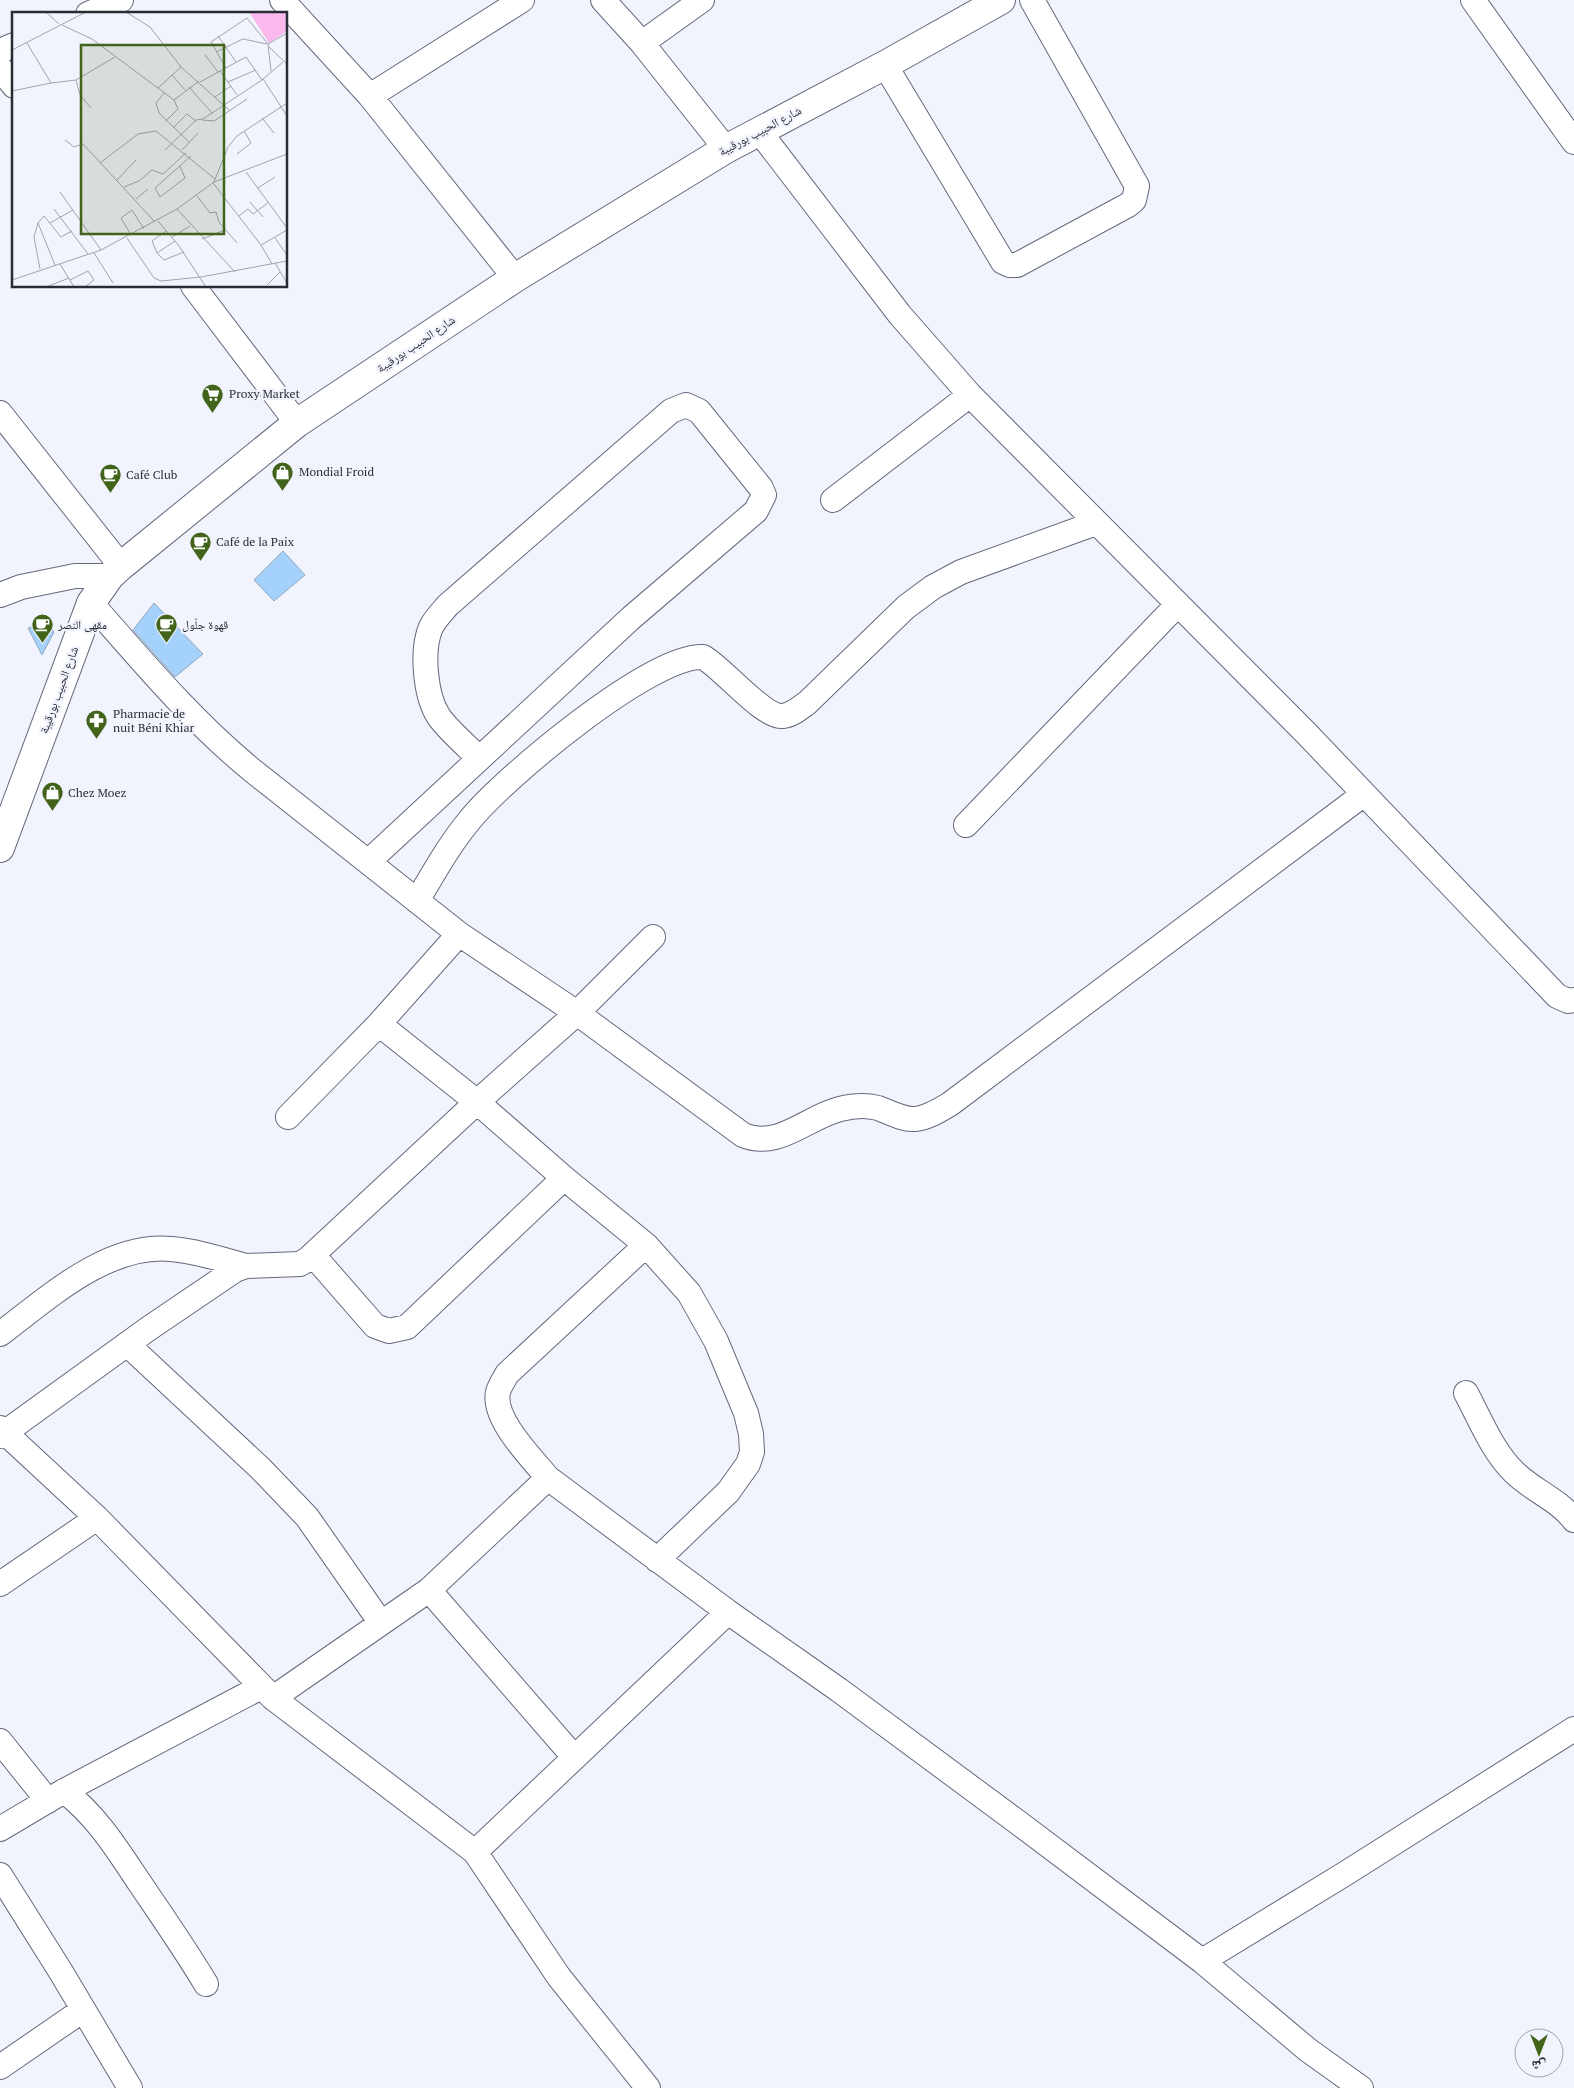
<svg xmlns="http://www.w3.org/2000/svg" width="1574" height="2088" font-family="'PT Serif','Noto Naskh Arabic',serif">
<style>
.building{fill:#a4d2fd;stroke:#94a7b8}
.lines{fill:none;stroke-linecap:round;stroke-linejoin:round}
.minor-casing{stroke:#65697d;stroke-width:26}
.major-casing{stroke:#65697d;stroke-width:30}
.minor{stroke:#fff;stroke-width:24}
.major{stroke:#fff;stroke-width:28}
.labels{text-anchor:middle;stroke-width:4.5;stroke-linejoin:round;paint-order:stroke}
.street-label{font-size:12px;fill:#2a2c35;stroke:#f1f3fd}
.poi-label{font-size:12px;fill:#2a2c35;stroke:#f1f3fd;text-anchor:start}
.inset-road{fill:none;stroke:#a1a3ad;stroke-width:1}
.view{fill:#41631a;fill-opacity:0.15;stroke:#41631a;stroke-width:2.5}
.inset-edge{fill:none;stroke:#2a2c35;stroke-width:2.5}
</style>
<rect width="100%" height="100%" fill="#f1f3fd"/>
<path class="building" d="M 283,551 L 305,575 L 274,601 L 254,580 Z
M 154,603 L 203,654 L 175,677 L 133,630 Z
M 46,623 L 54,632 L 42,655 L 28,628 Z"/>
<g class="lines">
<defs>
<path id="minor" d="M 282,0 L 370,96 L 515,278
M 603,0 L 642,43 L 726,149
M 1473,0 L 1574,142
M 88,14 L 121,0
M 642,43 L 702,0
M 0,51 L 14,45
M 885,65 L 1003,262 L 1010,265 L 1017,265 L 1128,205 L 1134,200 L 1137,186 L 1032,0
M 0,68 L 14,86
M 370,96 L 522,0
M 759,131 L 900,315 L 970,395 L 1306,733 L 1557,996 L 1568,1001 L 1574,1000
M 193,286 L 297,423
M 0,413 L 121,566
M 833,500 L 970,395
M 0,595 L 21,587 L 75,576 L 110,576
M 91,603 C 143,662 192,721 253,771 L 459,934 L 577,1013 L 743,1135 C 778,1150 807,1117 840,1109 C 852,1106 866,1105 878,1108 C 889,1112 903,1120 915,1119 C 927,1118 940,1110 950,1104 L 1364,794
M 966,825 L 1178,604
M 368,862 L 631,618 L 756,511 L 764,495 L 761,488 L 699,411 L 686,405 L 671,411 L 448,605 C 442,612 435,619 431,627 C 421,650 425,696 439,717 C 450,732 466,745 479,758
M 417,901 C 433,874 449,845 469,821 C 502,779 652,654 703,657 C 723,668 763,718 783,716 C 792,715 800,708 807,703 L 906,607 L 933,587 L 961,572 L 1096,523
M 379,1024 L 477,1102 L 564,1178 L 646,1245 L 689,1293 L 716,1341 L 746,1413 L 751,1434 L 752,1452 L 748,1464 L 728,1492 L 657,1560
M 288,1117 L 379,1024 L 459,934
M 313,1255 L 375,1326 L 389,1331 L 407,1327 L 564,1178
M 0,1334 C 48,1298 107,1243 171,1249 C 196,1251 221,1259 246,1266
M 127,1344 L 261,1469 L 307,1517 L 381,1623
M 1466,1393 C 1480,1419 1493,1452 1514,1472 C 1533,1491 1558,1499 1574,1520
M 0,1428 L 97,1518 L 273,1698 L 475,1852 L 728,1612
M 0,1436 L 148,1329 L 235,1270 L 246,1266 L 300,1264 L 308,1259 L 477,1102 L 577,1013 L 653,937
M 548,1478 C 532,1458 492,1419 498,1392 C 500,1385 504,1380 507,1374 L 646,1245
M 0,1584 L 97,1518
M 429,1590 L 574,1757
M 273,1698 L 429,1590 L 548,1478 L 728,1612 L 839,1690 L 1016,1821 L 1202,1961 L 1308,2050 L 1361,2088
M 0,1741 L 48,1801
M 64,1791 C 96,1815 117,1849 139,1882 C 162,1916 185,1949 206,1984
M 0,1829 L 64,1791 L 261,1687
M 475,1852 L 559,1977 L 648,2088
M 0,1875 L 61,1972 L 130,2088
M 1202,1961 L 1343,1875 L 1574,1729
M 0,2067 L 83,2010"/>
<path id="major" d="M 0,848 L 91,603 L 110,576 L 121,566 L 297,423 L 515,278 L 726,149 L 885,65 L 1001,0"/>
</defs>
<use href="#minor" class="minor-casing"/>
<use href="#major" class="major-casing"/>
<use href="#minor" class="minor"/>
<use href="#major" class="major"/>
</g>
<defs>
<symbol id="supermarket-pin" viewBox="-11 -11 22 30"><path d="M0 17L-7.5 6A9.5 9.5 0 1 1 7.5 6Z" fill="#41631a" stroke="#f1f3fd"/><path d="M-6-5.5h2.5l.6 2H6L4.5 2H-2.5L-4.4-4H-6ZM-1.5 3.2a1.3 1.3 0 1 0 .1 0ZM3 3.2a1.3 1.3 0 1 0 .1 0Z" fill="#fff"/></symbol>
<symbol id="shop-pin" viewBox="-11 -11 22 30"><path d="M0 17L-7.5 6A9.5 9.5 0 1 1 7.5 6Z" fill="#41631a" stroke="#f1f3fd"/><path d="M-5-2.5h2.3a2.7 3.5 0 0 1 5.4 0H5L5.5 6h-11ZM-1.5-2.5h3a1.5 2.3 0 0 0-3 0Z" fill="#fff"/></symbol>
<symbol id="cafe-pin" viewBox="-11 -11 22 30"><path d="M0 17L-7.5 6A9.5 9.5 0 1 1 7.5 6Z" fill="#41631a" stroke="#f1f3fd"/><path d="M-5.5-4.5H6V0H3Q3 3.5 0 3.5H-2.5Q-5.5 3.5-5.5 0ZM3-3.2v2h1.7v-2ZM-6 4.5H4V6H-6Z" fill="#fff"/></symbol>
<symbol id="pharmacy-pin" viewBox="-11 -11 22 30"><path d="M0 17L-7.5 6A9.5 9.5 0 1 1 7.5 6Z" fill="#41631a" stroke="#f1f3fd"/><path d="M-2-6h4v4h4v4h-4v4h-4v-4h-4v-4h4Z" fill="#fff"/></symbol>
</defs>
<g fill-rule="evenodd">
<use href="#supermarket-pin" x="200" y="382" width="25" height="34"/>
<use href="#shop-pin" x="270" y="460" width="25" height="34"/>
<use href="#cafe-pin" x="98" y="462" width="25" height="34"/>
<use href="#cafe-pin" x="188" y="530" width="25" height="34"/>
<use href="#cafe-pin" x="30" y="612" width="25" height="34"/>
<use href="#cafe-pin" x="154" y="612" width="25" height="34"/>
<use href="#pharmacy-pin" x="84" y="708" width="25" height="34"/>
<use href="#shop-pin" x="40" y="780" width="25" height="34"/>
</g>
<g class="labels">
<g class="street-label">
<text transform="translate(760 131) rotate(-28)" y="4">شارع الحبيب بورقيبة</text>
<text transform="translate(416 344) rotate(-34)" y="4">شارع الحبيب بورقيبة</text>
<text transform="translate(59 690) rotate(-70)" y="4">شارع الحبيب بورقيبة</text>
</g>
<g class="poi-label">
<text x="229" y="398">Proxy Market</text>
<text x="299" y="476">Mondial Froid</text>
<text x="126" y="479">Café Club</text>
<text x="216" y="546">Café de la Paix</text>
<text x="58" y="629">مقهى النصر</text>
<text x="182" y="629">قهوة جلّول</text>
<text x="113" y="718">Pharmacie de<tspan x="113" dy="14">nuit Béni Khiar</tspan></text>
<text x="68" y="797">Chez Moez</text>
</g>
</g>
<g transform="translate(12 12)">
<rect width="275" height="275" fill="#f1f3fd"/>
<path d="M 237,0 L 275,0 L 275,19 L 257,31 Z" fill="#fab8ec"/>
<path class="inset-road" d="M 34,0 L 47,12M 114,0 L 138,15 L 169,55M 50,13 L 80,27 L 162,88 L 187,69M 206,24 L 224,50M 15,31 L 39,71 L 64,68 L 103,45M 256,32 L 275,21M 257,35 L 275,52M 0,38 L 74,0M 204,40 L 231,27 L 255,32M 193,43 L 206,60M 214,56 L 199,30 L 235,6 L 256,32 L 259,59M 208,59 L 225,83M 160,63 L 173,78M 251,67 L 275,104M 64,68 L 68,83 L 79,96M 188,70 L 234,45 L 250,68M 216,70 L 244,58M 177,75 L 200,101M 146,76 L 169,55 L 217,98M 0,79 L 39,71M 152,81 L 144,91 L 147,101 L 177,130M 203,85 L 219,74M 250,106 L 262,121M 190,108 L 202,109 L 235,87M 153,110 L 166,97 L 162,88M 161,116 L 175,102 L 184,109M 53,128 L 62,135 L 71,132 L 143,210M 153,138 L 184,108 L 191,107 L 250,68 L 271,50M 170,138 L 186,121M 225,142 L 239,131 L 232,119M 88,151 L 126,122 L 144,119 L 203,167M 168,154 L 173,166 L 148,185 L 143,176 L 179,144M 234,160 L 275,216M 105,168 L 124,148M 202,170 L 275,142M 201,171 L 249,233 L 275,218M 112,175 L 127,169 L 140,158 L 151,162 L 174,141M 246,176 L 263,165M 48,180 L 89,238M 185,184 L 198,201 L 204,200 L 207,210 L 225,231M 124,187 L 136,177M 238,190 L 251,205M 42,197 L 76,242M 165,197 L 223,260M 227,204 L 236,197 L 241,202 L 257,190M 146,209 L 167,234 L 194,275M 26,211 L 32,204 L 49,225 L 60,219M 38,211 L 61,198M 154,219 L 140,229 L 145,241 L 163,229M 119,223 L 109,206 L 120,198 L 132,217M 160,225 L 178,214M 115,226 L 142,266 L 149,269 L 189,265 L 275,249M 263,226 L 275,243M 190,227 L 213,218M 249,233 L 260,252M 82,241 L 101,271M 145,241 L 152,248 L 172,240M 263,251 L 275,271M 48,252 L 62,275M 28,257 L 22,225 L 26,211 L 43,253M 0,268 L 89,238 L 165,197 L 202,170 L 216,135 L 225,124 L 275,91M 58,268 L 76,259 L 82,268 L 73,275M 255,273 L 268,260M 34,275 L 57,266"/>
<path class="view" d="M 69,33 L 212,33 L 212,222 L 69,222 Z"/>
<rect width="275" height="275" class="inset-edge"/>
</g>
<g transform="translate(1539 2053) rotate(180)"><circle r="24" fill="#f1f3fd" stroke="#a1a3ad"/>
<path d="M0-4L9 19L0 12L-9 19Z" fill="#41631a"/>
<text y="-8" font-size="14" font-weight="bold" text-anchor="middle" fill="#2a2c35">ش</text>
</g>
</svg>
